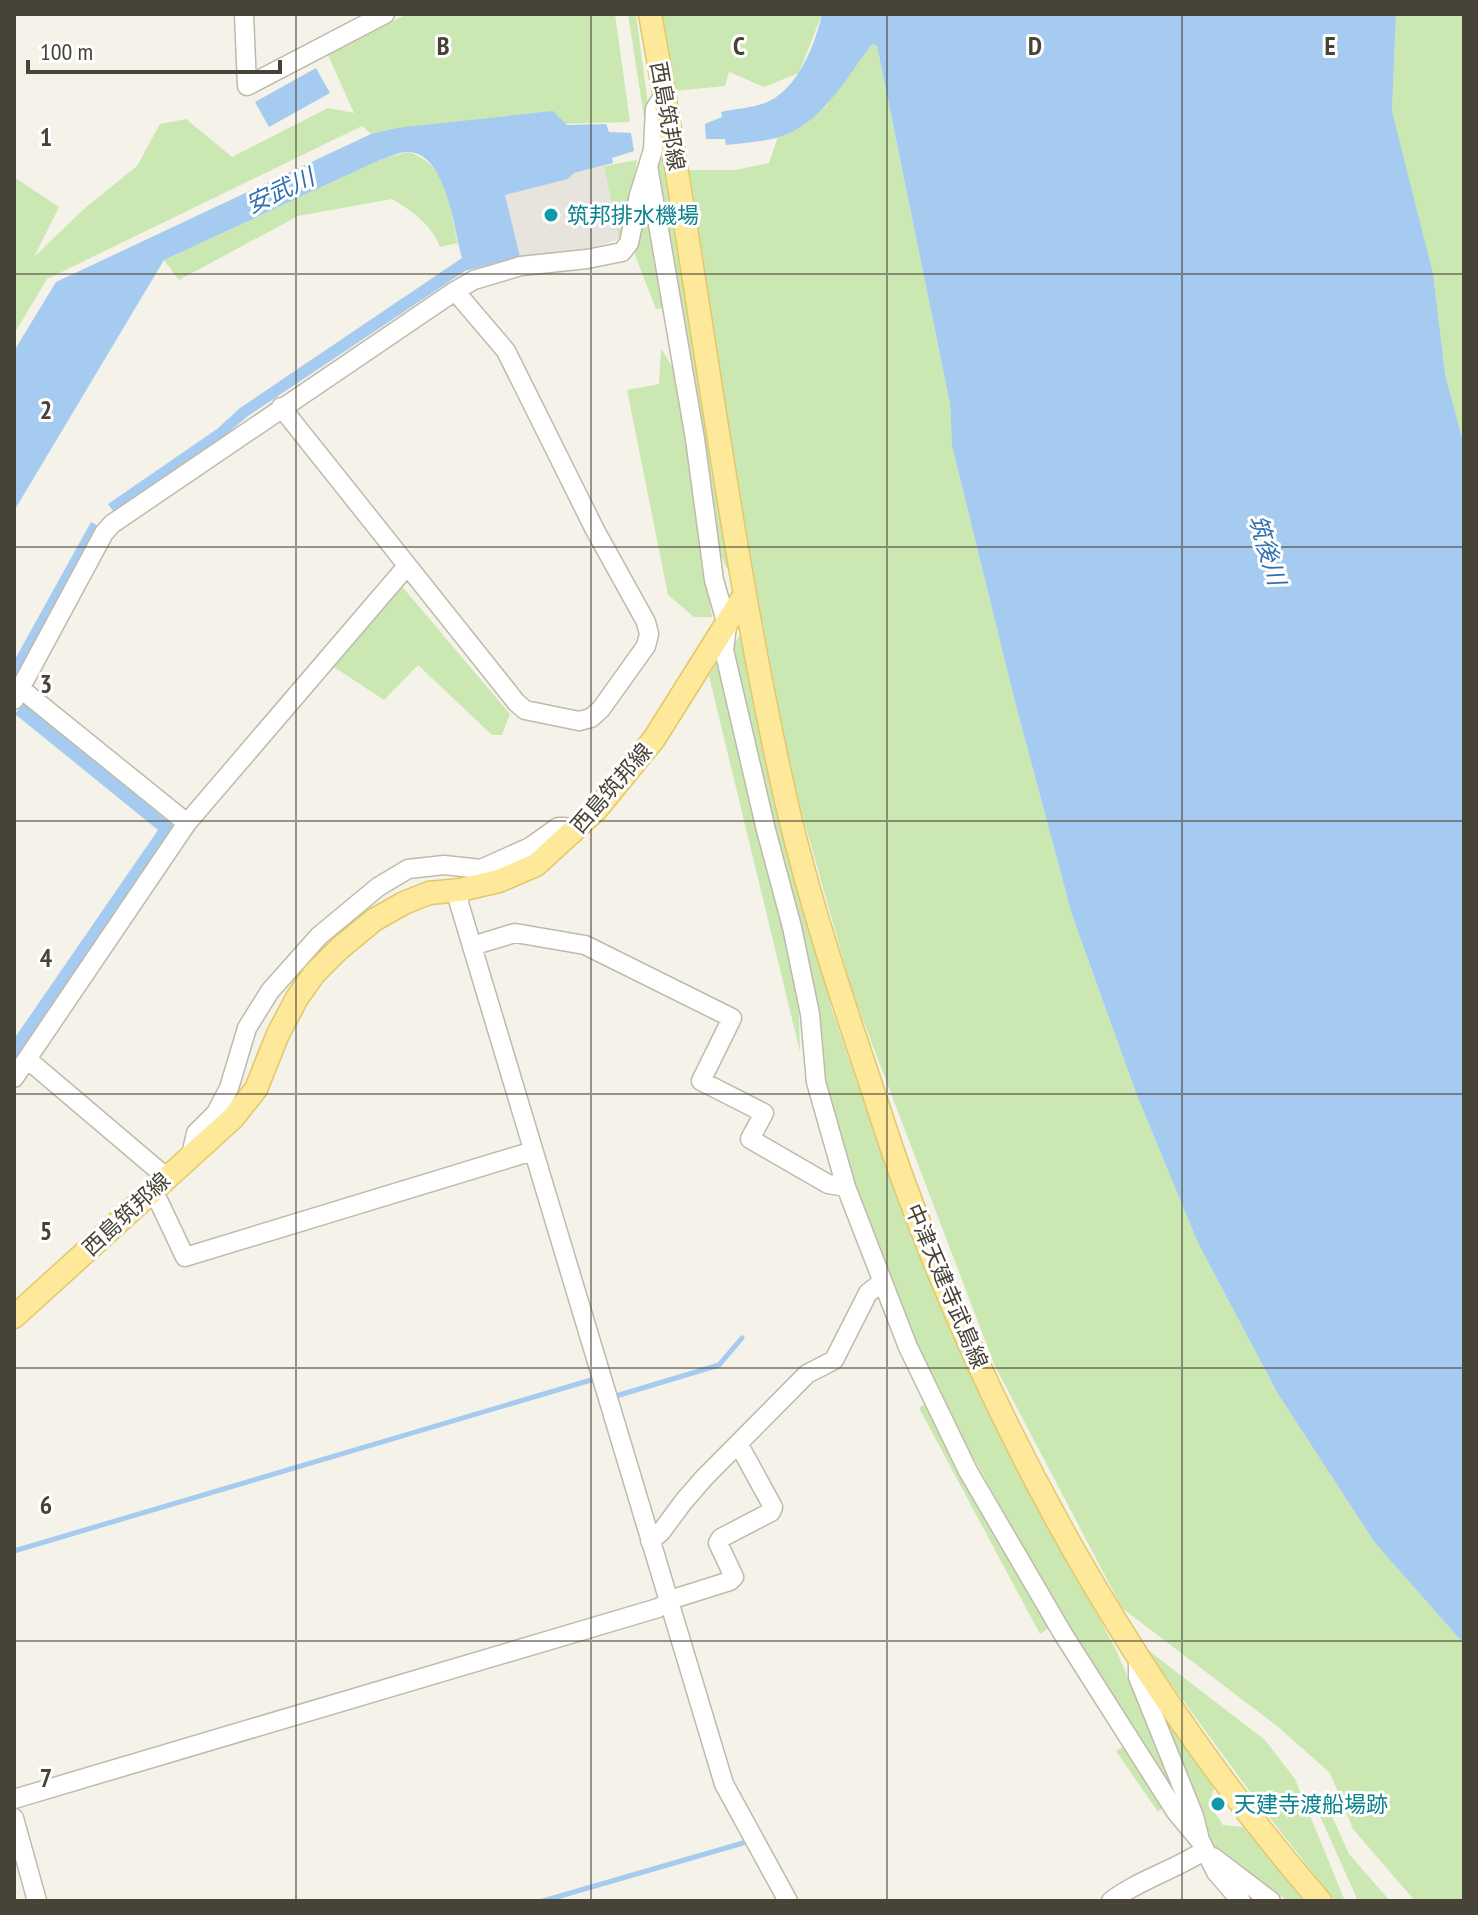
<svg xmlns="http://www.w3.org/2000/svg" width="1478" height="1915" font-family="'PT Sans Narrow','Noto Sans JP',sans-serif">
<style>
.industrial{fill:#e7e3dd}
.green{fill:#cbe8b2}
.water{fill:#a6cbf0}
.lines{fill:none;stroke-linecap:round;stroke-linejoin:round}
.stream{stroke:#a6cbf0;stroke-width:5}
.minor-casing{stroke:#c0baab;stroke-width:21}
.major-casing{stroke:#e2c869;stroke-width:25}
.minor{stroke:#fff;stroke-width:18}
.major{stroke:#fde999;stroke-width:22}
.grid{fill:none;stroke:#484337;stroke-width:2;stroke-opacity:0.55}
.culture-dot{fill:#0f9aa8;stroke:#fff;stroke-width:3}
.labels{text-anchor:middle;stroke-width:6;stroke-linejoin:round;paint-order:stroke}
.street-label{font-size:22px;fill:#484337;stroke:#fff}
.culture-label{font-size:22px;fill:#0d838f;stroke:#fff;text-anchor:start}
.water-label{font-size:24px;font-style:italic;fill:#3171b3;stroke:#fff}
.grid-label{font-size:26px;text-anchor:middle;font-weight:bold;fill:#484337;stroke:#fff;stroke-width:6;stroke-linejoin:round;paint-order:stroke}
</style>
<rect width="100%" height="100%" fill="#f4f2e9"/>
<path class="industrial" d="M 604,166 L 619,239 L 565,256 L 520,260 L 504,195 L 568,179 L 574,173 Z"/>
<path class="green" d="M 407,14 L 615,14 L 630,122 L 396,128 L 371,134 L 362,126 L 47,279 L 14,334 L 14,177 L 59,207 L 34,257 L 85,208 L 137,166 L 160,124 L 186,119 L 232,157 L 328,108 L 354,113 L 328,55 Z
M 628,14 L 636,14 L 651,127 L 648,143 Z
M 662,14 L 822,14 L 799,73 L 764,87 L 729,72 L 725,86 L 674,91 Z
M 1396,14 L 1464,14 L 1464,445 L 1445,374 L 1392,111 Z
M 872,43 L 877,46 L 950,404 L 952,446 L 1015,702 L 1072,915 L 1136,1093 L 1198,1243 L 1278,1394 L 1375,1543 L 1464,1644 L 1464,1901 L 1415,1901 L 1353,1829 L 1330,1773 L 1277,1726 L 1122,1608 L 994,1364 L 852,991 L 789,767 L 725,415 L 687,170 L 735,170 L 769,163 L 778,137 L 806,123 L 826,106 Z
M 662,135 L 731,564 L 727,569 L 715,542 L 657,172 Z
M 408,152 C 449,164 449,207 458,243 L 440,247 C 431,224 412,211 392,199 L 298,216 L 179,280 L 164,260 L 382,159 Z
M 637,160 L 626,225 L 619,239 L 604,166 Z
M 647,196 L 668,308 L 656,309 L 635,255 Z
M 661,349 L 674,369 L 712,617 L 694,617 L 668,595 L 627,390 L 659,384 Z
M 399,583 L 510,714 L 502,735 L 492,735 L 418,665 L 384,700 L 331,665 Z
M 742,633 L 770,777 L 832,1010 L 892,1184 L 969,1372 L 1117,1652 L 1182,1807 L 1067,1625 L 937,1393 L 851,1183 L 820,1079 L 812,979 L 731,647 Z
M 720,657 L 798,982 L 800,1052 L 709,676 Z
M 927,1402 L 1049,1628 L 1040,1634 L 919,1408 Z
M 1144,1647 L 1265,1740 L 1295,1779 L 1345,1901 L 1335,1901 L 1256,1800 Z
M 1154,1697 L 1214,1789 L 1209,1804 L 1223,1825 L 1243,1827 L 1303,1901 L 1288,1901 L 1212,1845 Z
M 1125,1746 L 1166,1805 L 1158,1812 L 1116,1751 Z
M 1323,1796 L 1349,1854 L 1390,1901 L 1358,1901 L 1315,1805 Z"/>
<path class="water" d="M 822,14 L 1396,14 L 1392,111 L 1433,274 L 1445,374 L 1464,445 L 1464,1644 L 1375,1543 L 1278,1394 L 1198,1243 L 1136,1093 L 1072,915 L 1015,702 L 952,446 L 950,404 L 877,46 L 872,44 C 846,78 821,126 776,138 C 760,142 743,143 726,145 L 725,139 L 706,139 L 705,124 L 722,117 L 721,112 C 735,109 752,108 765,103 C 798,90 815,45 822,14 Z
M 316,68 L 330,93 L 269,127 L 255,102 Z
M 553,111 L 567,125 L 606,124 L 609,132 L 631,133 L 634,151 L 612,158 L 613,163 L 574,173 L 568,179 L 505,195 L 520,257 L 465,271 L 248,416 L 224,436 L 114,512 L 108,504 L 217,429 L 240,408 L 462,258 C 454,229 446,151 407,152 C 399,152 390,157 382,159 L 164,260 L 14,511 L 14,351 L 56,282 L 371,134 L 396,128 Z
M 91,522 L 100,527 L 14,682 L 14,661 Z
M 24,703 L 175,827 L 14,1061 L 14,1039 L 158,830 L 15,714 Z"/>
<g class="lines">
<path class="stream" d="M 616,1396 L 719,1365 L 742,1338
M 14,1551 L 591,1380
M 543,1901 L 743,1843"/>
<defs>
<path id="minor" d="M 244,14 L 247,86 L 385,14
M 648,166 L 695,439 L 714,580 L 727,625 L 724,650 L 766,830 L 792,927 L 810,1014 L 816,1082 L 846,1187 L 908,1347 L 968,1471 L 1063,1634 L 1176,1812 L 1201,1842 L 1216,1872 L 1241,1901
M 455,291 L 474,280 L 521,266 L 587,259 L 622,252 L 629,243 L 639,195 L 653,150 L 655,109 L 665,93
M 21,689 L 187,823
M 14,700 L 104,533 L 112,524 L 455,291 L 506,351 L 595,530 L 646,622 L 649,634 L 646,646 L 601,709 L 591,718 L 579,721 L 525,710 L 516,702 L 281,407
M 460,890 L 459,903 L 724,1784 L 788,1901
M 472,946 L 515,933 L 585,945 L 732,1018 L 701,1081 L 764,1113 L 750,1139 L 828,1184 L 846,1187
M 14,1078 L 27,1059
M 191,1155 L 196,1133 L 216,1113 L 229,1088 L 247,1028 L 270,991 L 319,936 L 378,887 L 408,869 L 444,865 L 481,869 L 530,847 L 558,827 L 565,827 L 573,834
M 166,1177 L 27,1059 L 187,823 L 407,566
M 151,1191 L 159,1202 L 185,1257 L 533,1151
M 650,1541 L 661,1532 L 684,1501 L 704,1478 L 807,1374 L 834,1360 L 868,1293 L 881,1283
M 1138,1658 L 1138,1677 L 1194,1816 L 1199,1836
M 14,1799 L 658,1608 L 676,1598 L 730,1581 L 734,1577 L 718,1543 L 721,1538 L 771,1512 L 773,1507 L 739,1445
M 14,1818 L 37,1901
M 1213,1857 L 1271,1901
M 1111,1901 C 1140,1879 1175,1870 1205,1850"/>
<path id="major" d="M 650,14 C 696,265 725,519 779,769 C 800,869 831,967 864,1064 C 877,1102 889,1142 903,1180 C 998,1441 1138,1690 1320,1901
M 14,1317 L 233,1118 L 256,1089 L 278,1034 L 297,998 L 314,974 L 340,948 L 374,920 L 404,903 L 429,893 L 460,890 L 499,881 L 536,865 L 596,810 L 654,739 L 745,594"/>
</defs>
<use href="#minor" class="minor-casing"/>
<use href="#major" class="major-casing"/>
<use href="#minor" class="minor"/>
<use href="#major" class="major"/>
</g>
<path class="grid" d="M 296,14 L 296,1901M 591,14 L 591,1901M 887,14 L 887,1901M 1182,14 L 1182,1901M 14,274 L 1464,274M 14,547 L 1464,547M 14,821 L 1464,821M 14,1094 L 1464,1094M 14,1368 L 1464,1368M 14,1641 L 1464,1641"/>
<g class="culture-dot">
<circle cx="551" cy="215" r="8"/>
<circle cx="1218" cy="1804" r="8"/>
</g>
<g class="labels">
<g class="street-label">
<text transform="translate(668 116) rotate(80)" y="8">西島筑邦線</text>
<text transform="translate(611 788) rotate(-49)" y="8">西島筑邦線</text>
<text transform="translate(126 1214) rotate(-43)" y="8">西島筑邦線</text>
<text transform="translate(947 1286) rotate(67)" y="8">中津天建寺武島線</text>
</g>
<g class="culture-label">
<text x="567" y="223">筑邦排水機場</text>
<text x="1234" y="1812">天建寺渡船場跡</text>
</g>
<g class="water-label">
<text transform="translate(280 191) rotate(-25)" y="8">安武川</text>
<text transform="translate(1267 550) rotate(73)" y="8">筑後川</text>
</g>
</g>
<g class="grid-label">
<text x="443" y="55">B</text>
<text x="739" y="55">C</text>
<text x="1035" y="55">D</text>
<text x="1330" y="55">E</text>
<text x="46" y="146">1</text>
<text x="46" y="419">2</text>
<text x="46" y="693">3</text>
<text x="46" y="967">4</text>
<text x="46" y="1240">5</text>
<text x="46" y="1514">6</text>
<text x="46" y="1787">7</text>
</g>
<rect width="1478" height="1915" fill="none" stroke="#484337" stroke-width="32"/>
<path d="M28 60v12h252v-12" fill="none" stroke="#484337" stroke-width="4"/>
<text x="40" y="60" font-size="24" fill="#484337" stroke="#ffffff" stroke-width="6" paint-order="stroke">100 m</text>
</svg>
